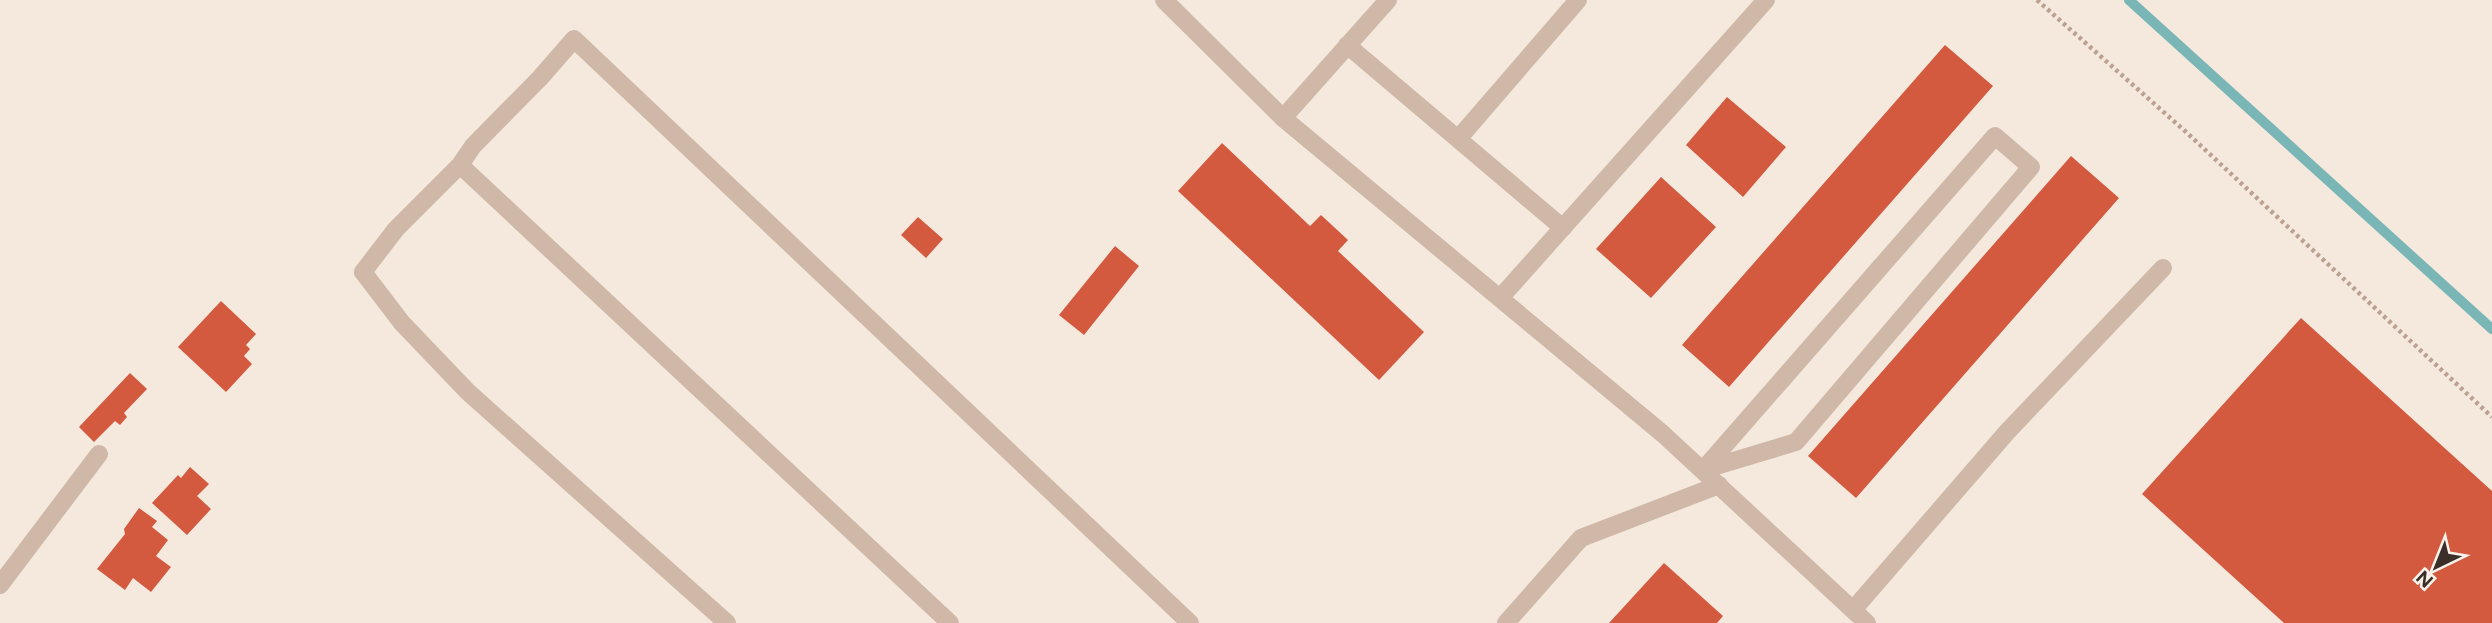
<svg xmlns="http://www.w3.org/2000/svg" width="2492" height="623" font-family="Figtree,sans-serif">
<style>
.lines{fill:none;stroke-linecap:round;stroke-linejoin:round}
.stream{stroke:#7ab6b5;stroke-width:10}
.building{fill:#d3593f}
.path{stroke:#bca192;stroke-width:4.5;stroke-dasharray:3.5 3.5;stroke-linecap:butt}
.service{stroke:#d0b8a8;stroke-width:18}
</style>
<rect width="100%" height="100%" fill="#f5e9de"/>
<g class="lines">
<path class="stream" d="M 2129,0 L 2492,329"/>
</g>
<path class="building" d="M 1945,45 L 1993,86 L 1729,387 L 1682,345 Z
M 1727,97 L 1786,147 L 1743,197 L 1686,145 Z
M 1222,143 L 1310,226 L 1321,215 L 1348,240 L 1338,251 L 1424,332 L 1379,380 L 1178,191 Z
M 2071,156 L 2119,198 L 1856,498 L 1808,456 Z
M 1661,177 L 1716,227 L 1651,298 L 1596,249 Z
M 918,217 L 943,239 L 926,258 L 901,235 Z
M 1115,246 L 1139,266 L 1084,335 L 1059,315 Z
M 221,301 L 256,334 L 246,345 L 250,349 L 244,356 L 252,364 L 226,392 L 178,347 Z
M 2301,318 L 2492,491 L 2492,623 L 2284,623 L 2142,494 Z
M 130,373 L 147,389 L 124,413 L 127,417 L 120,425 L 115,421 L 94,442 L 79,427 Z
M 190,467 L 209,484 L 197,496 L 211,509 L 187,535 L 152,503 L 178,475 L 181,478 Z
M 139,508 L 157,521 L 152,527 L 168,540 L 156,556 L 171,567 L 151,592 L 133,578 L 125,590 L 97,569 L 125,534 L 124,529 Z
M 1664,563 L 1723,616 L 1717,623 L 1609,623 Z"/>
<g class="lines">
<path class="path" d="M 2037,0 L 2185,131 L 2492,417"/>
<path class="service" d="M 1164,0 L 1283,118 L 1663,434 L 1867,623
M 1347,45 L 1563,228
M 1283,118 L 1388,0
M 1995,136 L 2031,167 L 1796,442 L 1703,470 Z
M 1458,139 L 1578,0
M 460,165 L 473,146 L 540,78 L 574,39 L 1190,623
M 1500,298 L 1766,0
M 0,585 L 99,454
M 1853,610 L 2007,432 L 2163,268
M 727,623 L 468,392 L 402,323 L 363,272 L 396,229 L 460,165 L 950,623
M 1506,623 L 1581,538 L 1719,485"/>
</g>
<g transform="translate(2436 567) rotate(223)" stroke="#fcf4ec" stroke-width="5" paint-order="stroke">
<path d="M0-5L12 26L0 18L-12 26Z" fill="#3c2e29"/>
<text y="-10" font-size="19" font-weight="bold" text-anchor="middle" fill="#3c2e29">N</text>
</g>
</svg>
